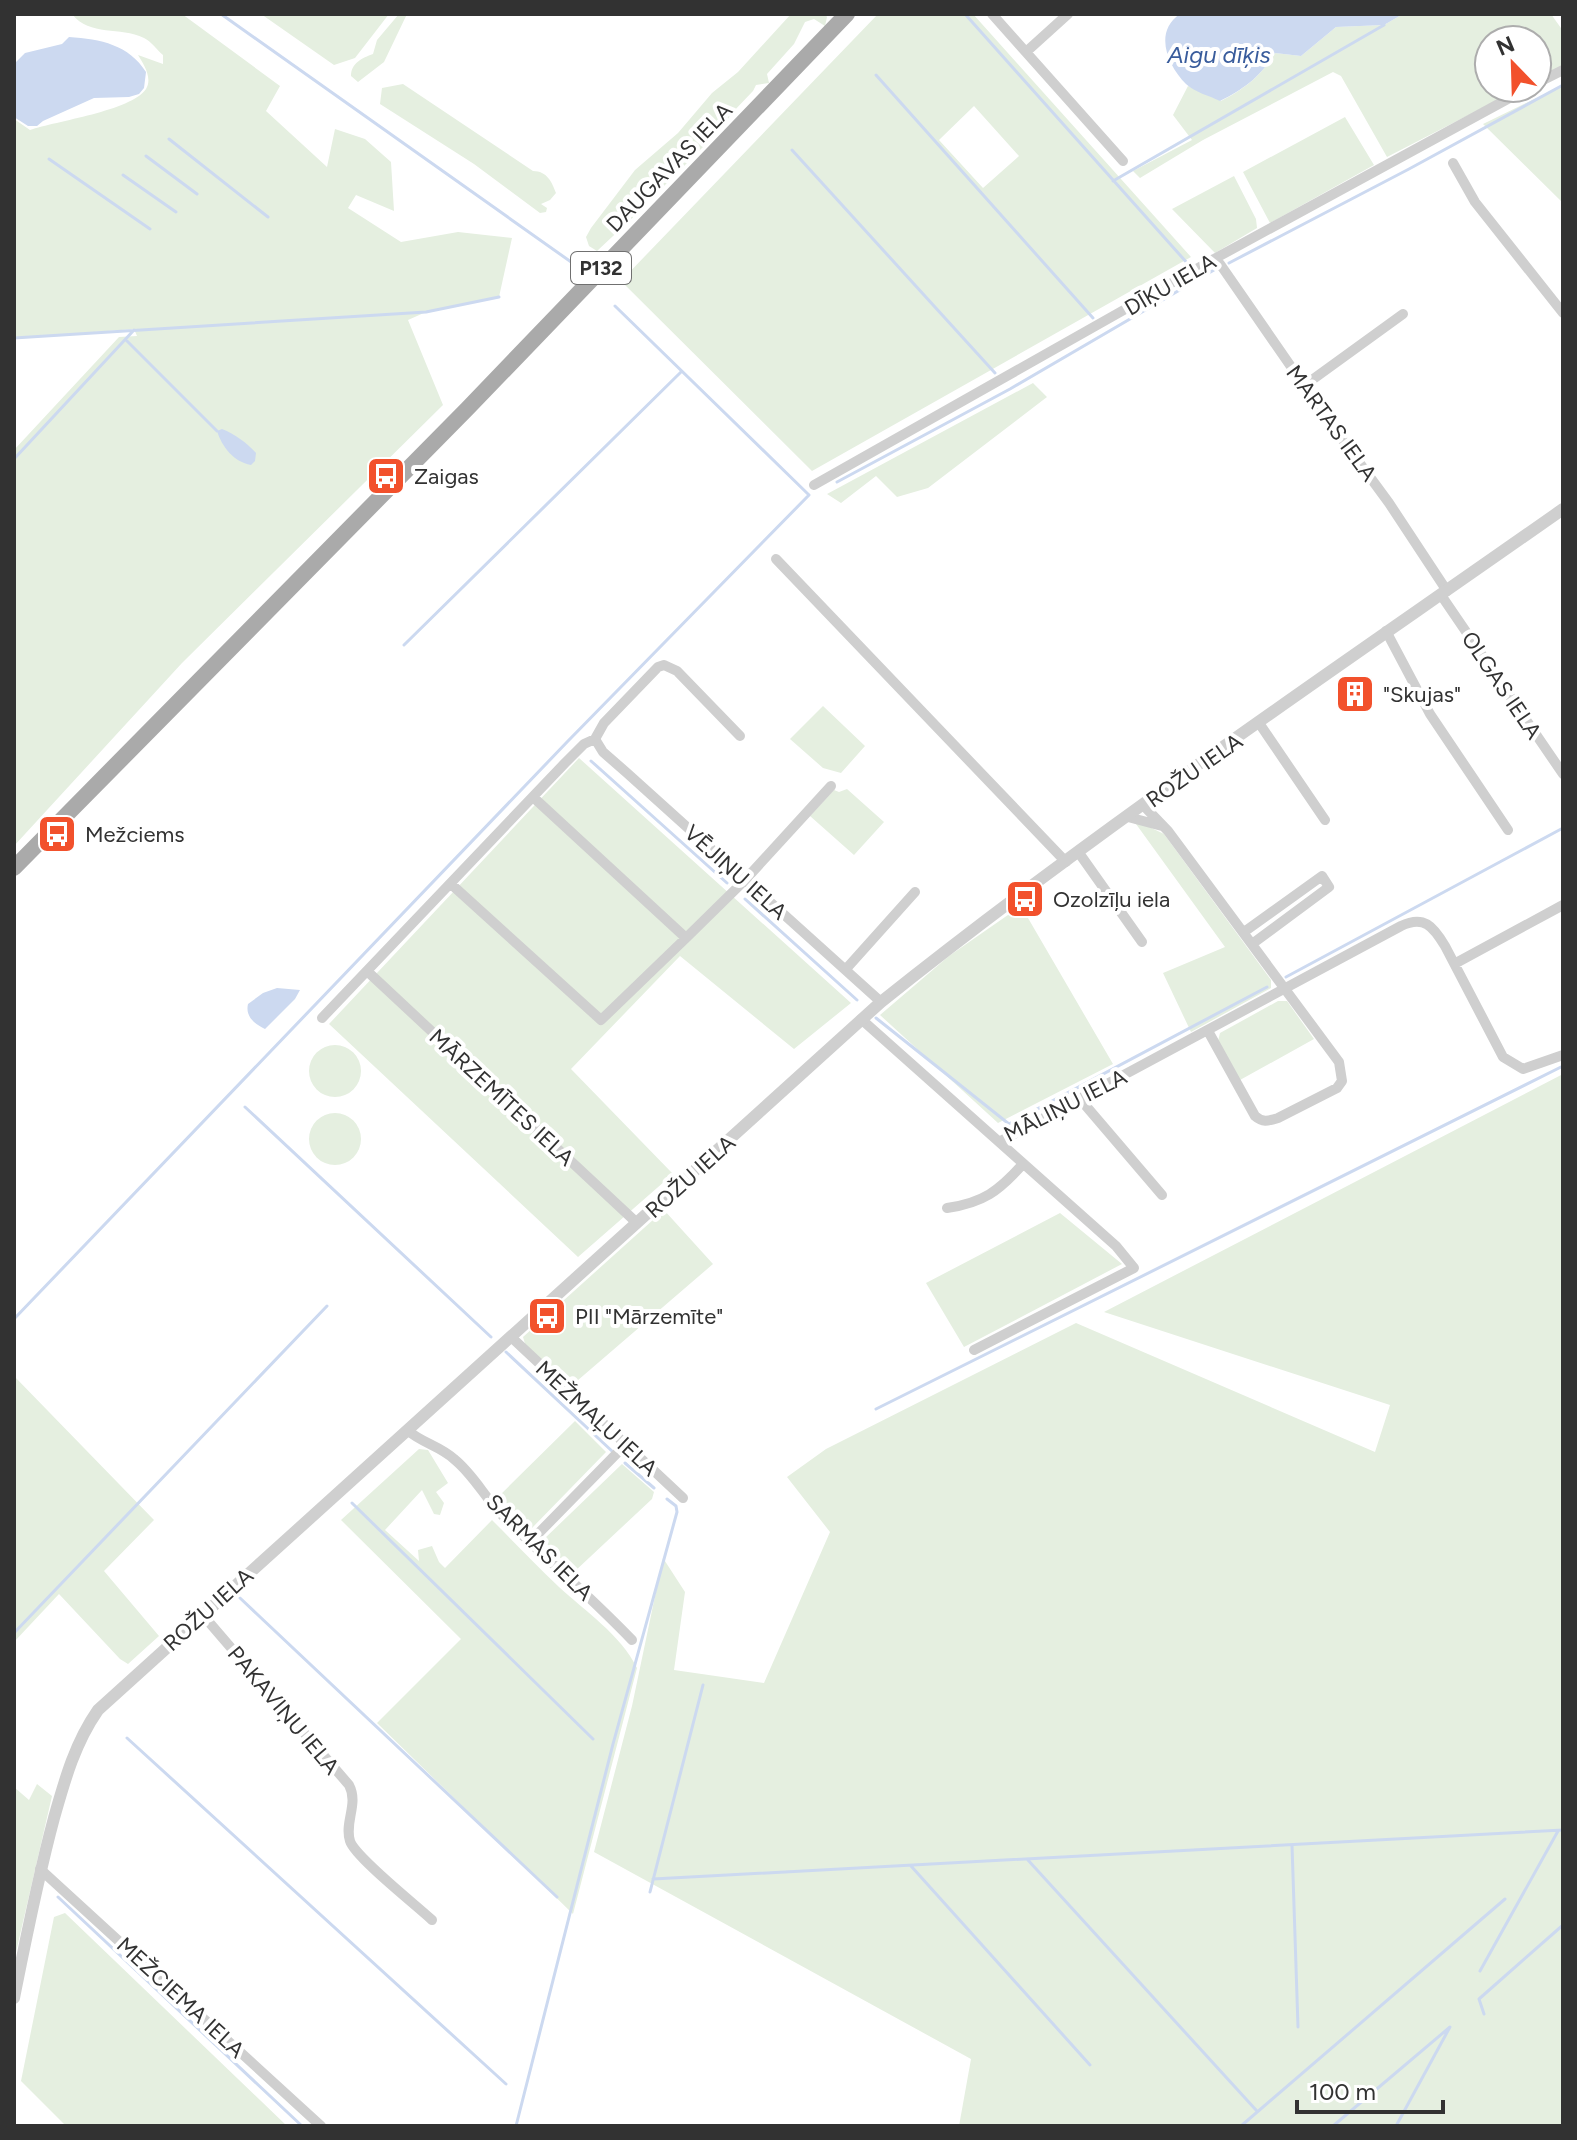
<svg xmlns="http://www.w3.org/2000/svg" width="1577" height="2140" font-family="Figtree,sans-serif">
<style>
.green{fill:#e5efe0;fill-rule:evenodd}
.water{fill:#ccd9f0}
.lines{fill:none;stroke-linecap:round;stroke-linejoin:round}
.stream{stroke:#ccd9f0;stroke-width:3}
.minor{stroke:#cfcfcf;stroke-width:10}
.tertiary{stroke:#cfcfcf;stroke-width:12}
.primary{stroke:#aaa;stroke-width:16}
.labels{text-anchor:middle;stroke-width:8;stroke-linejoin:round;paint-order:stroke}
.shield{fill:#fff;stroke:#707070;stroke-width:2}
.shield-label{font-size:20px;font-weight:bold;fill:#323232}
.street-label{font-size:22px;fill:#323232;stroke:#fff}
.poi-label{font-size:22px;fill:#323232;stroke:#fff;text-anchor:start}
.water-label{font-size:24px;font-style:italic;fill:#395c9c;stroke:#fff}
</style>
<rect width="100%" height="100%" fill="#fff"/>
<path class="green" d="M 72,14 L 182,14 L 280,86 L 266,111 L 327,167 L 335,129 L 365,139 L 391,162 L 394,211 L 356,195 L 348,208 L 401,242 L 458,232 L 512,238 L 499,297 L 426,312 L 408,320 L 443,405 L 182,663 L 14,846 L 14,450 L 119,337 L 137,336 L 134,329 L 14,338 L 14,119 L 30,130 C 56,121 131,111 146,89 C 153,78 143,63 138,55 L 163,64 L 163,55 C 157,50 151,41 144,38 C 120,26 90,37 72,14 Z
M 261,14 L 389,14 L 355,58 L 334,65 Z
M 399,14 L 407,14 L 384,62 L 358,82 L 351,76 C 351,63 362,58 373,54 L 377,40 Z
M 791,14 L 825,14 L 827,17 L 825,26 L 814,19 L 805,22 L 794,44 L 767,74 L 769,83 L 756,85 L 753,91 L 732,113 L 721,129 L 658,192 L 647,194 L 643,208 L 597,251 L 589,246 L 586,237 L 591,228 L 635,170 L 678,133 L 712,93 L 738,72 Z
M 878,14 L 973,14 L 1191,257 L 812,471 L 621,281 ZM 974,106 L 1019,156 L 983,188 L 939,140 Z
M 1403,14 L 1551,14 L 1563,31 L 1563,66 L 1537,80 L 1537,40 L 1489,40 L 1489,88 L 1521,88 L 1387,157 L 1341,76 L 1333,72 L 1203,140 L 1140,178 L 1133,171 L 1192,140 L 1173,115 L 1188,86 L 1221,101 C 1245,88 1260,77 1275,53 L 1301,56 L 1336,27 L 1384,25 Z
M 403,84 L 533,171 C 547,171 552,182 556,193 L 550,200 L 541,204 L 547,208 L 546,212 L 540,213 L 474,164 L 380,104 L 382,88 Z
M 1563,85 L 1563,203 L 1483,124 Z
M 1345,117 L 1374,165 L 1270,223 L 1243,172 Z
M 1234,176 L 1256,219 L 1257,228 L 1215,253 L 1172,209 Z
M 1033,383 L 1047,397 L 928,488 L 897,497 L 876,476 L 841,503 L 827,494 Z
M 823,706 L 865,746 L 841,773 L 823,768 L 790,739 Z
M 579,758 L 851,1003 L 794,1049 L 680,956 L 571,1069 L 673,1174 L 578,1257 L 329,1024 Z
M 847,789 L 884,822 L 854,855 L 810,816 L 834,790 L 839,792 Z
M 1139,822 L 1164,834 L 1271,980 L 1271,988 L 1191,1032 L 1163,973 L 1225,947 L 1136,824 Z
M 1021,906 L 1113,1064 L 998,1123 L 880,1015 L 949,956 Z
M 1278,1001 L 1287,1001 L 1314,1039 L 1240,1080 L 1218,1041 L 1220,1033 Z
M309 1071a26 26 0 1 1 52 0a26 26 0 1 1-52 0Z
M 1563,1074 L 1563,2126 L 959,2126 L 971,2059 L 594,1852 L 632,1706 L 663,1558 L 685,1592 L 674,1670 L 764,1683 L 830,1532 L 787,1477 L 826,1449 L 1076,1323 L 1375,1452 L 1390,1405 L 1104,1312 Z
M309 1139a26 26 0 1 1 52 0a26 26 0 1 1-52 0Z
M 664,1210 L 713,1264 L 570,1387 L 526,1347 L 523,1337 Z
M 1060,1213 L 1122,1264 L 964,1347 L 926,1283 Z
M 14,1376 L 154,1520 L 104,1571 L 159,1636 L 128,1664 L 120,1659 L 59,1594 L 14,1642 Z
M 575,1421 L 606,1452 L 532,1528 L 499,1496 Z
M 419,1449 L 428,1450 L 448,1483 L 436,1492 L 444,1503 L 440,1515 L 434,1514 L 422,1490 L 385,1530 L 419,1561 L 418,1550 L 432,1546 L 439,1562 L 445,1568 L 492,1520 C 514,1542 536,1565 559,1587 C 585,1611 621,1635 637,1668 L 573,1914 L 377,1723 L 461,1639 L 341,1520 Z
M 622,1464 L 654,1492 L 652,1499 L 574,1572 L 543,1540 Z
M 37,1784 L 52,1796 L 14,1961 L 14,1787 L 29,1800 Z
M 65,1913 L 287,2126 L 66,2126 L 21,2081 L 54,1917 Z"/>
<path class="water" d="M 1180,14 L 1403,14 L 1384,25 L 1336,27 L 1301,56 L 1275,53 C 1260,77 1245,88 1220,101 C 1210,96 1194,92 1186,84 C 1168,66 1153,32 1180,14 Z
M 69,37 C 101,39 129,45 146,72 L 144,88 L 139,94 L 129,97 L 94,98 L 43,121 L 37,126 L 28,126 L 14,117 L 14,64 L 25,53 L 62,44 Z
M 222,429 C 235,434 247,443 256,453 L 255,461 L 251,465 C 234,462 222,447 217,431 Z
M 277,988 L 300,990 L 295,999 L 265,1029 C 255,1024 245,1017 248,1004 L 263,993 Z"/>
<g class="lines">
<path class="stream" d="M 221,14 L 581,269
M 965,14 L 1188,264
M 876,75 L 1093,318
M 169,139 L 268,217
M 792,150 L 995,373
M 146,156 L 197,194
M 49,159 L 150,229
M 123,175 L 176,212
M 1113,181 L 1384,25
M 1229,263 L 1409,169 L 1563,85
M 14,338 L 426,312 L 499,297
M 127,341 L 217,431
M 14,459 L 134,330
M 837,482 L 1010,389 L 1214,270
M 404,645 L 681,372
M 591,761 L 727,883
M 745,899 L 857,1000
M 1286,977 L 1563,828
M 876,1018 L 1009,1124 L 1267,987
M 245,1107 L 491,1337
M 14,1319 L 568,741 L 809,495 L 615,306
M 506,1352 L 613,1452
M 876,1409 L 1563,1066
M 625,1463 L 654,1488
M 352,1503 L 593,1739
M 240,1598 L 557,1897
M 14,1633 L 327,1306
M 127,1738 L 506,2084
M 1292,1845 L 1298,2027
M 1027,1859 L 1256,2110
M 911,1866 L 1090,2065
M 653,1879 L 1563,1830
M 650,1892 L 703,1685
M 58,1897 L 302,2126
M 1480,1971 L 1558,1831
M 1484,2014 L 1479,1999 L 1563,1925
M 516,2126 L 613,1744 L 677,1512 L 676,1506 L 667,1499
M 1241,2126 L 1505,1899
M 1333,2126 L 1450,2027 L 1396,2126"/>
<path class="minor" d="M 992,14 L 1123,161
M 1026,52 L 1068,14
M 1537,83 L 1563,70
M 1453,163 L 1475,202 L 1563,313
M 1214,259 L 1220,264 L 1328,420 L 1389,503 L 1447,591
M 1305,385 L 1403,314
M 814,485 L 1214,259 L 1528,88
M 776,559 L 1066,862
M 1441,595 L 1563,774
M 1386,631 L 1430,714 L 1508,830
M 1259,723 L 1325,820
M 595,739 L 603,752 L 627,773 L 881,1002
M 533,797 L 686,938 L 745,880 L 831,786
M 1143,805 L 1168,831 L 1339,1062 L 1342,1081 L 1337,1088 L 1278,1118 C 1268,1121 1263,1123 1255,1116 L 1208,1031
M 1128,817 L 1162,826
M 1079,853 L 1142,942
M 451,884 L 601,1020 L 686,938
M 1244,932 L 1322,876 L 1329,887 L 1252,944
M 1456,963 L 1563,905
M 846,969 L 915,892
M 367,971 L 637,1223
M 322,1018 L 565,763 L 584,744 L 595,739 L 604,723 L 658,667 L 664,665 L 677,671 L 740,736
M 861,1019 L 1116,1246 L 1134,1268 L 974,1350
M 1080,1099 L 1162,1195
M 999,1142 L 1401,926 C 1424,915 1433,926 1445,946 L 1503,1057 L 1523,1069 L 1563,1055
M 947,1208 C 983,1203 999,1191 1023,1164
M 511,1337 L 683,1498
M 407,1430 C 422,1443 440,1446 454,1459 C 474,1475 485,1498 502,1515 C 545,1558 591,1597 632,1640
M 529,1543 L 625,1445
M 202,1614 L 349,1785 C 359,1804 344,1822 350,1841 C 355,1857 416,1905 432,1920
M 40,1869 L 321,2126"/>
<path class="tertiary" d="M 14,1998 C 26,1938 38,1877 54,1818 C 65,1779 75,1743 98,1710 L 881,1002 C 1100,827 1334,670 1563,509"/>
<path class="primary" d="M 14,868 L 467,409 L 847,14"/>
</g>
<defs>
<symbol id="bus-square" viewBox="-11 -11 22 22"><rect x="-9" y="-9" width="18" height="18" rx="4" fill="#f2512c" stroke="#fff"/><path d="M-5-6H5V4H4V6H2V4H-2V6H-4V4H-5ZM-3.5-4V0h7V-4ZM-3.5 1.2v1.5H-2V1.2ZM2 1.2v1.5H3.5V1.2Z" fill="#fff"/></symbol>
<symbol id="building-square" viewBox="-11 -11 22 22"><rect x="-9" y="-9" width="18" height="18" rx="4" fill="#f2512c" stroke="#fff"/><path d="M-4-6H4V6H1V3H-1V6H-4ZM-2.5-4.3h1.7v1.8h-1.7ZM.8-4.3h1.7v1.8H.8ZM-2.5-1h1.7V.8h-1.7ZM.8-1h1.7V.8H.8Z" fill="#fff"/></symbol>
</defs>
<g fill-rule="evenodd">
<use href="#bus-square" x="364" y="454" width="44" height="44"/>
<use href="#building-square" x="1333" y="672" width="44" height="44"/>
<use href="#bus-square" x="35" y="812" width="44" height="44"/>
<use href="#bus-square" x="1003" y="877" width="44" height="44"/>
<use href="#bus-square" x="525" y="1294" width="44" height="44"/>
</g>
<g class="labels">
<rect class="shield" x="571" y="252" width="60" height="32" rx="6"/>
<g class="shield-label">
<text x="601" y="275">P132</text>
</g>
<g class="street-label">
<text transform="translate(669 167) rotate(-46)" y="8">DAUGAVAS IELA</text>
<text transform="translate(1170 284) rotate(-30)" y="8">DĪĶU IELA</text>
<text transform="translate(1332 423) rotate(54)" y="8">MARTAS IELA</text>
<text transform="translate(1502 685) rotate(56)" y="8">OLGAS IELA</text>
<text transform="translate(1194 770) rotate(-35)" y="8">ROŽU IELA</text>
<text transform="translate(736 872) rotate(42)" y="8">VĒJIŅU IELA</text>
<text transform="translate(502 1097) rotate(43)" y="8">MĀRZEMĪTES IELA</text>
<text transform="translate(1065 1105) rotate(-27)" y="8">MĀLIŅU IELA</text>
<text transform="translate(690 1176) rotate(-42)" y="8">ROŽU IELA</text>
<text transform="translate(597 1418) rotate(43)" y="8">MEŽMAĻU IELA</text>
<text transform="translate(540 1547) rotate(45)" y="8">SARMAS IELA</text>
<text transform="translate(208 1609) rotate(-42)" y="8">ROŽU IELA</text>
<text transform="translate(284 1710) rotate(50)" y="8">PAKAVIŅU IELA</text>
<text transform="translate(181 1997) rotate(43)" y="8">MEŽCIEMA IELA</text>
</g>
<g class="poi-label">
<text x="414" y="484">Zaigas</text>
<text x="1383" y="702">"Skujas"</text>
<text x="85" y="842">Mežciems</text>
<text x="1053" y="907">Ozolzīļu iela</text>
<text x="575" y="1324">PII "Mārzemīte"</text>
</g>
<g class="water-label">
<text x="1219" y="63">Aigu dīķis</text>
</g>
</g>
<rect width="1577" height="2140" fill="none" stroke="#323232" stroke-width="32"/>
<g transform="translate(1513 64) rotate(337)"><circle r="38" fill="#ffffff" stroke="#adadad" stroke-width="2"/>
<path d="M0-6L14 30L0 20L-14 30Z" fill="#f2512c"/>
<text y="-12" font-size="22" font-weight="bold" text-anchor="middle" fill="#323232">N</text>
</g>
<path d="M1297 2100v12h146v-12" fill="none" stroke="#323232" stroke-width="4"/>
<text x="1309" y="2100" font-size="24" fill="#323232" stroke="#ffffff" stroke-width="6" paint-order="stroke">100 m</text>
</svg>
